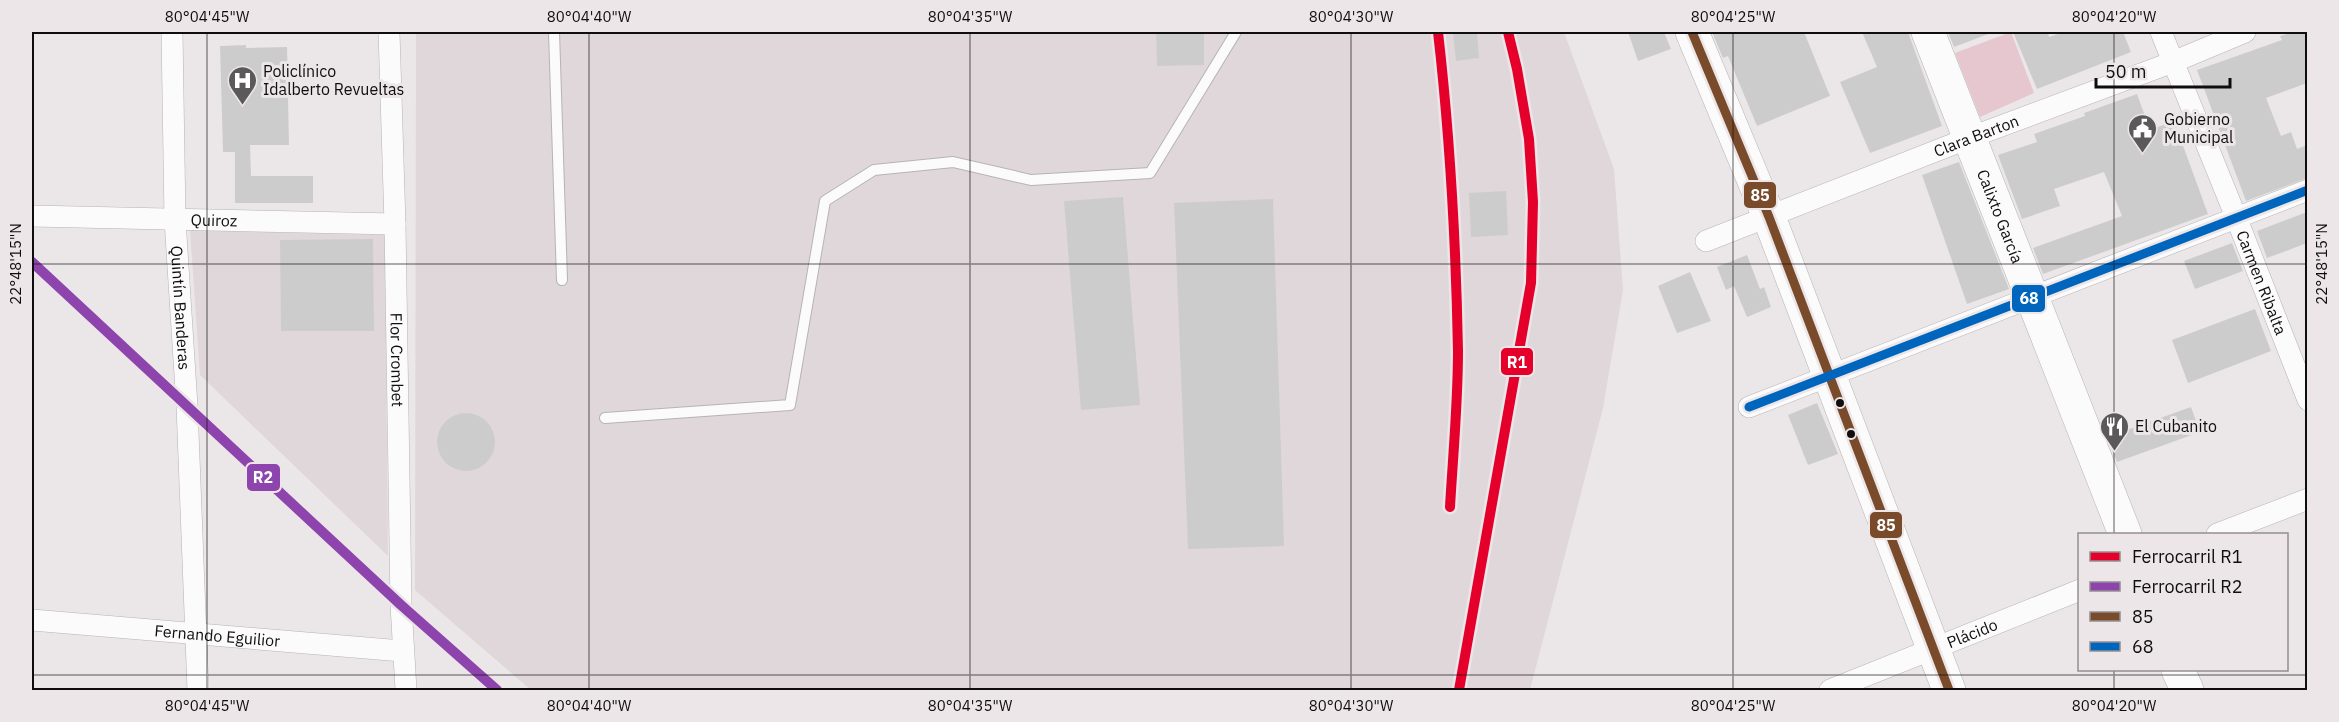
<svg xmlns="http://www.w3.org/2000/svg" width="2339" height="722" font-family="'IBM Plex Sans',sans-serif">
<style>
.built{fill:#e0d7da}
.green{fill:#e6c6cf}
.building{fill:#cdcccc}
.lines{fill:none;stroke-linecap:round;stroke-linejoin:round}
.service-casing{stroke:#b6b3b4;stroke-width:12}
.minor-casing{stroke:#b6b3b4;stroke-width:22}
.primary-casing{stroke:#b6b3b4;stroke-width:34}
.service{stroke:#fcfbfc;stroke-width:10}
.minor{stroke:#fcfbfc;stroke-width:21}
.primary{stroke:#fcfbfc;stroke-width:33}
.bus-1-casing{stroke:#ece6e8;stroke-width:14}
.bus-2-casing{stroke:#ece6e8;stroke-width:14}
.bus-1{stroke:#7a4b2a;stroke-width:9}
.bus-2{stroke:#0065bd;stroke-width:9}
.rail-1-casing{stroke:#ece6e8;stroke-width:15}
.rail-2-casing{stroke:#ece6e8;stroke-width:15}
.rail-1{stroke:#e4002b;stroke-width:10}
.rail-2{stroke:#8e44ad;stroke-width:10}
.ticks{fill:none;stroke:#0f0d0e;stroke-width:1.5;stroke-opacity:0.45}
.bus-dot{fill:#0f0d0e;stroke:#ece6e8;stroke-width:2}
.labels{text-anchor:middle;stroke-width:6;stroke-linejoin:round;paint-order:stroke}
.poi-label{font-size:16px;fill:#0f0d0e;stroke:#ece6e8;text-anchor:start}
.street-label{font-size:16px;fill:#0f0d0e;stroke:#ece6e8}
.line-badge{stroke:#ece6e8;stroke-width:2}
.badge-label{font-size:16px;text-anchor:middle;font-weight:bold;fill:#fff}
.neatline{fill:none;stroke:#0f0d0e;stroke-width:2}
.ticks-label{font-size:15px;text-anchor:middle;fill:#0f0d0e}
</style>
<rect width="100%" height="100%" fill="#ebe7e9"/>
<path class="built" d="M 416,32 L 1564,32 L 1614,169 L 1623,290 L 1603,408 L 1530,690 L 531,690 L 415,590 Z
M 190,230 L 385,235 L 388,556 L 200,375 Z"/>
<path class="green" d="M 2011,32 L 2034,93 L 1980,117 L 1955,53 Z"/>
<path class="building" d="M 1156,32 L 1204,32 L 1204,65 L 1157,66 Z
M 1453,32 L 1477,32 L 1479,58 L 1456,61 Z
M 1628,32 L 1664,32 L 1671,49 L 1638,61 Z
M 1712,32 L 1804,32 L 1830,96 L 1757,126 L 1728,56 L 1723,58 Z
M 1862,32 L 1908,32 L 1942,126 L 1870,153 L 1840,82 L 1877,67 Z
M 1948,32 L 1991,32 L 1991,33 L 1954,47 Z
M 2013,32 L 2048,32 L 2049,37 L 2064,32 L 2123,32 L 2131,52 L 2037,89 Z
M 2294,32 L 2307,32 L 2307,83 L 2266,98 L 2281,136 L 2291,132 L 2297,149 L 2307,145 L 2307,178 L 2246,201 L 2197,70 L 2282,40 L 2280,36 Z
M 246,45 L 246,48 L 287,47 L 289,145 L 250,145 L 251,176 L 313,176 L 313,203 L 235,203 L 235,152 L 223,152 L 220,46 Z
M 2137,94 L 2150,130 L 2174,121 L 2208,214 L 2043,274 L 2033,248 L 2122,216 L 2104,172 L 2054,189 L 2060,206 L 2022,219 L 1998,155 L 2037,142 L 2034,134 L 2085,116 L 2084,113 Z
M 1959,162 L 2009,289 L 1967,304 L 1922,175 Z
M 1506,191 L 1508,235 L 1471,237 L 1469,193 Z
M 1123,197 L 1140,405 L 1081,410 L 1064,201 Z
M 1273,199 L 1284,546 L 1188,549 L 1174,203 Z
M 2307,212 L 2307,243 L 2267,258 L 2257,231 Z
M 373,239 L 374,331 L 281,331 L 280,240 Z
M 2232,243 L 2243,271 L 2195,289 L 2184,261 Z
M 1747,255 L 1760,289 L 1764,287 L 1771,307 L 1747,317 L 1734,286 L 1726,290 L 1717,267 Z
M 1690,272 L 1711,321 L 1677,333 L 1658,286 Z
M 2255,309 L 2271,351 L 2188,383 L 2172,340 Z
M 1817,403 L 1838,454 L 1808,465 L 1788,415 Z
M 2191,407 L 2200,432 L 2117,462 L 2107,437 Z
M437 442a29 29 0 1 1 58 0a29 29 0 1 1-58 0Z"/>
<g class="lines">
<defs>
<path id="service" d="M 554,32 L 562,280
M 605,418 L 790,405 L 825,201 L 874,170 L 953,162 L 1031,180 L 1150,173 L 1236,32"/>
<g id="minor">
<path id="s1" d="M 172,32 L 175,220 L 187,406 L 198,690"/>
<path id="s2" d="M 389,32 L 395,224 L 401,605 L 406,690"/>
<path id="s3" d="M 2161,32 L 2236,217 L 2308,400"/>
<path id="s4" d="M 32,216 L 395,224"/>
<path id="s5" d="M 1706,241 L 1969,138 L 2173,62 L 2245,32"/>
<path d="M 1749,407 L 2308,190"/>
<path d="M 2217,534 L 2308,499"/>
<path id="s6" d="M 32,620 L 402,651"/>
<path id="s7" d="M 1830,690 L 2080,590"/>
</g>
<g id="primary">
<path d="M 1692,32 L 1769,217 L 1949,690"/>
<path id="s8" d="M 1928,32 L 2125,534"/>
<path d="M 2178,670 L 2187,690"/>
</g>
</defs>
<use href="#service" class="service-casing"/>
<use href="#minor" class="minor-casing"/>
<use href="#primary" class="primary-casing"/>
<use href="#service" class="service"/>
<use href="#minor" class="minor"/>
<use href="#primary" class="primary"/>
<defs>
<path id="bus-1" d="M 1692,32 L 1769,217 L 1949,690"/>
<path id="bus-2" d="M 1749,407 L 2308,190"/>
</defs>
<use href="#bus-1" class="bus-1-casing"/>
<use href="#bus-2" class="bus-2-casing"/>
<use href="#bus-1" class="bus-1"/>
<use href="#bus-2" class="bus-2"/>
<defs>
<path id="rail-1" d="M 1438,32 C 1450,137 1456,245 1458,351 C 1458,403 1453,455 1450,507
M 1459,690 L 1531,283 L 1533,202 L 1529,139 L 1517,69 L 1508,32"/>
<path id="rail-2" d="M 32,262 L 401,605 L 497,690"/>
</defs>
<use href="#rail-1" class="rail-1-casing"/>
<use href="#rail-2" class="rail-2-casing"/>
<use href="#rail-1" class="rail-1"/>
<use href="#rail-2" class="rail-2"/>
</g>
<path class="ticks" d="M 207,32 L 207,690M 589,32 L 589,690M 970,32 L 970,690M 1351,32 L 1351,690M 1733,32 L 1733,690M 2114,32 L 2114,534M 32,264 L 2308,264M 2114,670 L 2114,690M 32,675 L 2308,675"/>
<defs>
<symbol id="hospital-pin" viewBox="-11 -11 22 30"><path d="M0 17L-7.5 6A9.5 9.5 0 1 1 7.5 6Z" fill="#5c595b" stroke="#ece6e8"/><path d="M-5-5h3v3.5h4V-5h3V5h-3V1.5h-4V5h-3Z" fill="#fff"/></symbol>
<symbol id="civic-pin" viewBox="-11 -11 22 30"><path d="M0 17L-7.5 6A9.5 9.5 0 1 1 7.5 6Z" fill="#5c595b" stroke="#ece6e8"/><path d="M-.6-6.5H3V-4.5H.6V-3L4-1V1h2V6H-6V1h2V-1L-.6-3ZM-1.2 2.5V6h2.4V2.5Z" fill="#fff"/></symbol>
<symbol id="restaurant-pin" viewBox="-11 -11 22 30"><path d="M0 17L-7.5 6A9.5 9.5 0 1 1 7.5 6Z" fill="#5c595b" stroke="#ece6e8"/><path d="M-5-6h1v4h1v-4h1v4h1v-4h1v5L-1.5 .5V6h-2V.5L-5-1ZM5-6V6H3V1.5H1.5Q1.5-4 5-6Z" fill="#fff"/></symbol>
</defs>
<g fill-rule="evenodd">
<use href="#hospital-pin" x="226" y="64" width="33" height="45"/>
<use href="#civic-pin" x="2126" y="112" width="33" height="45"/>
<use href="#restaurant-pin" x="2098" y="410" width="33" height="45"/>
</g>
<g class="bus-dot">
<circle cx="1840" cy="403" r="5"/>
<circle cx="1851" cy="434" r="5"/>
</g>
<g class="labels">
<g class="poi-label">
<text x="263" y="77">Policlínico<tspan x="263" dy="18">Idalberto Revueltas</tspan></text>
<text x="2164" y="125">Gobierno<tspan x="2164" dy="18">Municipal</tspan></text>
<text x="2135" y="432">El Cubanito</text>
</g>
<g class="street-label">
<text dy="6" stroke="none"><textPath href="#s5" startOffset="290">Clara Barton</textPath></text>
<text dy="6" stroke="none"><textPath href="#s8" startOffset="198">Calixto García</textPath></text>
<text dy="6" stroke="none"><textPath href="#s4" startOffset="182">Quiroz</textPath></text>
<text dy="6" stroke="none"><textPath href="#s3" startOffset="270">Carmen Ribalta</textPath></text>
<text dy="6" stroke="none"><textPath href="#s1" startOffset="276">Quintín Banderas</textPath></text>
<text dy="6" stroke="none"><textPath href="#s2" startOffset="328">Flor Crombet</textPath></text>
<text dy="6" stroke="none"><textPath href="#s7" startOffset="153">Plácido</textPath></text>
<text dy="6" stroke="none"><textPath href="#s6" startOffset="186">Fernando Eguilior</textPath></text>
</g>
</g>
<g class="line-badge">
<rect x="1743" y="181" width="34" height="28" rx="6" fill="#7a4b2a"/>
<rect x="2011" y="284" width="35" height="29" rx="6" fill="#0065bd"/>
<rect x="1500" y="347" width="34" height="29" rx="6" fill="#e4002b"/>
<rect x="246" y="463" width="35" height="29" rx="6" fill="#8e44ad"/>
<rect x="1869" y="511" width="34" height="28" rx="6" fill="#7a4b2a"/>
</g>
<g class="badge-label">
<text x="1760" y="201">85</text>
<text x="2029" y="304">68</text>
<text x="1517" y="368">R1</text>
<text x="263" y="483">R2</text>
<text x="1886" y="531">85</text>
</g>
<rect width="2339" height="722" fill="none" stroke="#ece6e8" stroke-width="66"/>
<rect x="2078" y="533" width="210" height="138" fill="#ece6e8" stroke="#948f91" stroke-width="1.5"/>
<rect x="2090" y="552" width="30" height="9" fill="#e4002b" stroke="#948f91" stroke-width="1.5"/>
<text x="2132" y="563" font-size="18" fill="#0f0d0e">Ferrocarril R1</text>
<rect x="2090" y="582" width="30" height="9" fill="#8e44ad" stroke="#948f91" stroke-width="1.5"/>
<text x="2132" y="593" font-size="18" fill="#0f0d0e">Ferrocarril R2</text>
<rect x="2090" y="612" width="30" height="9" fill="#7a4b2a" stroke="#948f91" stroke-width="1.5"/>
<text x="2132" y="623" font-size="18" fill="#0f0d0e">85</text>
<rect x="2090" y="642" width="30" height="9" fill="#0065bd" stroke="#948f91" stroke-width="1.5"/>
<text x="2132" y="653" font-size="18" fill="#0f0d0e">68</text>
<path d="M2096 78v9h134v-9" fill="none" stroke="#0f0d0e" stroke-width="3"/>
<text x="2105" y="78" font-size="18" fill="#0f0d0e" stroke="#ece6e8" stroke-width="4.5" paint-order="stroke">50 m</text>
<rect x="33" y="33" width="2273" height="656" class="neatline"/>
<g class="ticks-label">
<text x="207" y="22">80°04'45"W</text>
<text x="589" y="22">80°04'40"W</text>
<text x="970" y="22">80°04'35"W</text>
<text x="1351" y="22">80°04'30"W</text>
<text x="1733" y="22">80°04'25"W</text>
<text x="2114" y="22">80°04'20"W</text>
<text transform="translate(16 264) rotate(-90)" y="5">22°48'15"N</text>
<text transform="translate(2322 264) rotate(-90)" y="5">22°48'15"N</text>
<text x="207" y="711">80°04'45"W</text>
<text x="589" y="711">80°04'40"W</text>
<text x="970" y="711">80°04'35"W</text>
<text x="1351" y="711">80°04'30"W</text>
<text x="1733" y="711">80°04'25"W</text>
<text x="2114" y="711">80°04'20"W</text>
</g>
</svg>
